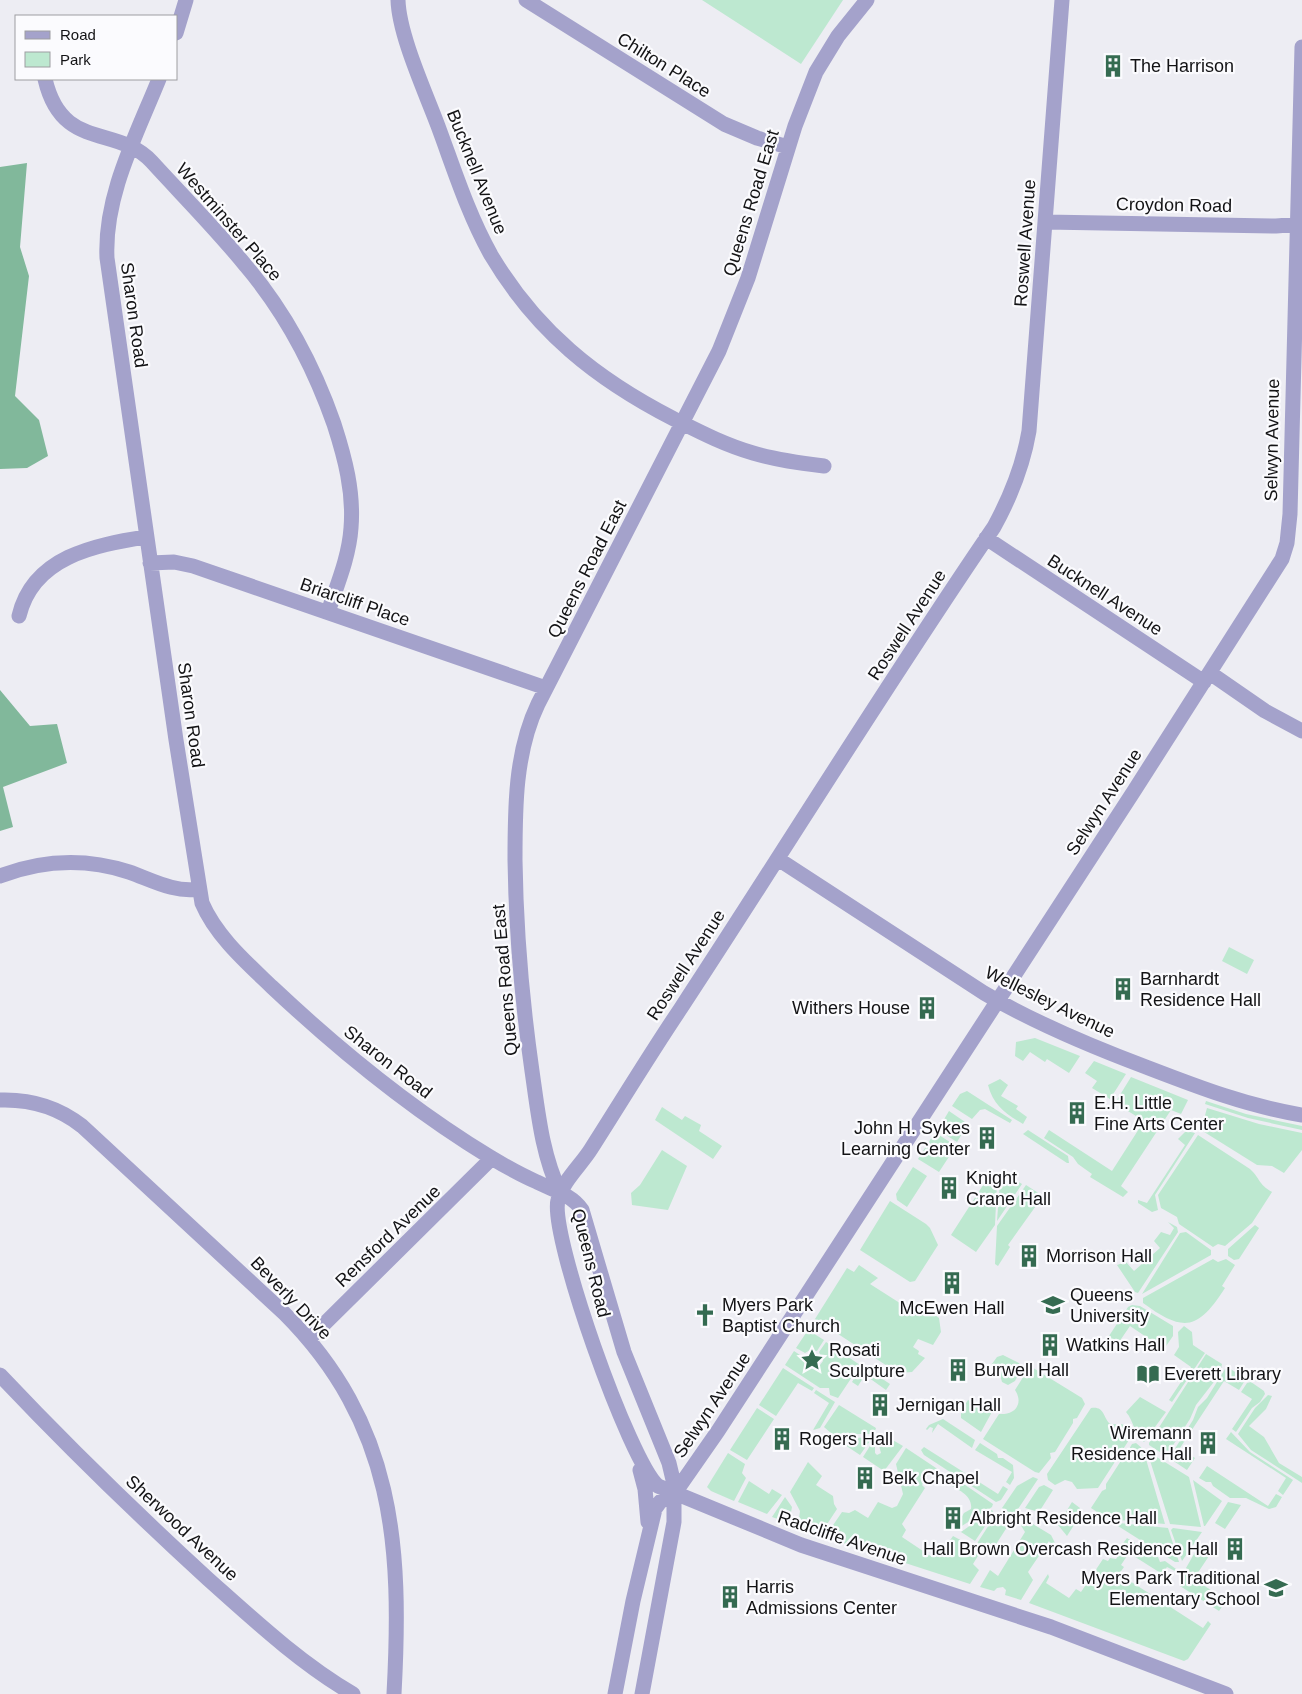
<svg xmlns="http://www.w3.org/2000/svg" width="1302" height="1694" font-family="Arial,sans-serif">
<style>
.green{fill:#bde8d0}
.forest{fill:#81b89b}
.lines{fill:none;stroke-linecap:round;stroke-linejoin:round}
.minor{stroke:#a4a2cb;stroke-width:15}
.labels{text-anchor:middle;stroke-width:4.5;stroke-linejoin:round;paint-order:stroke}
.street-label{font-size:18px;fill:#131315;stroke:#fbfbfe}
.poi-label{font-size:18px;fill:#131315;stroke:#fbfbfe;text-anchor:start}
</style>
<rect width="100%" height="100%" fill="#ededf3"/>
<path class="green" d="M 702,0 L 843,0 L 801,64 Z
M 1229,947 L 1254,960 L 1247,974 L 1222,961 Z
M 1035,1038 L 1080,1056 L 1069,1073 L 1047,1059 L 1045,1062 L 1030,1052 L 1023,1061 L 1015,1056 L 1016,1042 Z
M 1094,1061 L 1126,1074 L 1110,1099 L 1092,1088 L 1097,1081 L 1085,1073 Z
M 1131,1077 L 1188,1100 L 1181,1114 L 1171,1110 L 1121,1186 L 1128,1192 L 1123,1197 L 1090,1177 L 1092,1174 L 1078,1164 L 1073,1157 L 1044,1138 L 1049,1130 L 1112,1171 L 1144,1121 L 1115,1103 Z
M 1000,1079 L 1008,1085 L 1001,1096 L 1018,1106 L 1016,1109 L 1027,1117 L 1023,1124 C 1006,1114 993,1105 988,1085 Z
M 967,1091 L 1012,1120 L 1010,1123 L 985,1109 L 980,1110 L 972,1119 L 952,1106 L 960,1094 Z
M 1206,1101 L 1246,1114 L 1302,1126 L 1302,1130 L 1248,1118 L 1205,1104 Z
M 662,1107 L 682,1120 L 685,1116 L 701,1125 L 699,1131 L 722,1146 L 713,1159 L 655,1120 Z
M 1207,1108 L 1259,1124 L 1302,1133 L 1302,1150 L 1284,1173 L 1272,1166 L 1257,1165 L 1201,1130 Z
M 949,1111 L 968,1124 L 957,1142 L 941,1132 L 940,1126 Z
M 1028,1130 L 1068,1156 L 1069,1163 L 1067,1163 L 1023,1134 Z
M 1186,1131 L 1195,1133 L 1155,1195 L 1158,1210 L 1152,1212 L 1138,1203 L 1138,1200 L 1147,1203 L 1185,1145 L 1178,1139 Z
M 939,1135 L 956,1146 L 939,1172 L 918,1159 L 932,1137 Z
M 1198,1135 L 1250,1169 C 1260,1178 1258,1184 1272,1192 L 1252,1223 L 1225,1246 L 1218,1244 L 1213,1247 L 1179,1224 L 1177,1217 L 1161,1208 L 1158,1195 Z
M 662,1150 L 687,1166 L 668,1210 L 632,1205 L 631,1193 L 640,1185 Z
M 913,1167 L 927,1176 L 907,1207 L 897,1200 L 896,1194 Z
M 1008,1175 L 1022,1184 L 997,1221 L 1000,1181 Z
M 987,1179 L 997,1182 L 995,1225 L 976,1252 L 951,1235 Z
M 1026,1185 L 1043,1196 L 1008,1245 L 1010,1247 L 998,1266 L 995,1264 L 997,1226 Z
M 890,1201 L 926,1224 L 930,1228 L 938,1245 L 915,1281 L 910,1282 L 860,1250 Z
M 1168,1222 L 1177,1227 L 1178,1232 L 1138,1293 L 1135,1292 L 1117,1265 L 1126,1262 L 1134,1271 L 1160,1248 L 1154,1241 L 1161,1232 L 1170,1235 L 1174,1228 Z
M 1255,1225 L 1259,1228 L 1239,1259 L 1234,1260 L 1228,1256 L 1228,1249 Z
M 1186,1232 L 1211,1250 L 1211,1255 L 1142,1294 L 1180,1233 Z
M 1213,1259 L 1218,1262 L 1226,1259 L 1235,1265 L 1222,1286 L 1225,1288 C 1198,1330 1184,1333 1143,1303 L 1143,1298 Z
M 859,1265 L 878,1278 L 870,1284 L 917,1314 L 928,1310 L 939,1318 L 941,1332 L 933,1345 L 918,1339 L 913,1347 L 919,1351 L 918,1354 L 925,1358 L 912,1372 L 898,1373 L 815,1319 L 847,1268 L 854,1272 Z
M 1132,1305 L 1140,1306 L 1173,1326 L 1173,1336 L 1164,1349 L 1130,1326 L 1117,1345 L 1107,1339 L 1128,1307 Z
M 1184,1326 L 1192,1332 L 1193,1345 L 1205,1353 L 1172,1402 L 1169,1400 L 1191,1367 L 1174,1355 L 1179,1347 L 1178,1332 Z
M 808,1330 L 824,1340 L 817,1351 L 810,1350 L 805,1353 L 796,1348 Z
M 826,1342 L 860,1365 L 838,1398 L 830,1395 L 829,1388 L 820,1388 L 785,1365 L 794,1351 L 803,1357 L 806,1368 L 817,1369 L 823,1361 L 819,1352 Z
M 1206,1354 L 1222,1364 L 1220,1374 L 1196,1405 L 1190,1419 L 1168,1453 L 1163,1454 L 1149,1445 L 1149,1443 Z
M 1003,1355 L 1019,1363 L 1022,1368 L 1015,1381 L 1008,1385 L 1002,1382 L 1000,1375 L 989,1368 L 997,1357 Z
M 1030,1366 L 1082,1398 L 1085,1404 L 1077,1418 L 1073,1419 L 1073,1423 L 1055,1452 L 1050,1453 L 1051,1458 L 1039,1473 L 1035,1472 L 983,1439 L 999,1414 C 1015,1415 1024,1404 1015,1390 Z
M 783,1368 L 814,1388 L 812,1391 L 798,1383 L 776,1416 L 759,1405 Z
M 866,1368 L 890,1384 L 886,1390 L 865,1375 L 858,1386 L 852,1382 L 858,1372 Z
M 1229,1368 L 1243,1377 L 1244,1382 L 1239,1390 L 1224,1381 L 1180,1448 L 1195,1458 L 1187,1470 L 1169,1458 L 1193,1420 L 1198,1407 L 1207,1398 L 1225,1369 Z
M 1251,1382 L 1264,1391 L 1265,1394 L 1260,1402 L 1252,1408 L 1236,1432 L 1232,1429 L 1252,1399 L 1241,1392 L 1247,1383 Z
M 816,1390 L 835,1402 L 820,1428 L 813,1430 L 829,1403 L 814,1393 Z
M 1268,1395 L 1272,1396 L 1266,1409 L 1249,1426 L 1264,1437 L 1279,1463 L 1302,1477 L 1302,1483 L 1251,1450 L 1238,1434 L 1255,1408 Z
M 1140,1397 L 1166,1412 L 1144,1442 C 1134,1435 1134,1421 1126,1412 Z
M 968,1400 L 979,1407 L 986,1406 L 993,1410 L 981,1432 L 961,1418 L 961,1411 Z
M 839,1405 L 876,1428 L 874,1434 L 832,1434 L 824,1427 Z
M 757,1408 L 774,1419 L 747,1460 L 730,1450 Z
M 1091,1408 C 1104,1406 1103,1416 1109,1423 C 1119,1427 1126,1419 1130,1434 L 1129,1440 L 1098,1488 L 1077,1489 L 1072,1482 L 1065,1480 L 1055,1485 L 1048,1480 L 1047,1474 Z
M 943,1419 L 975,1440 L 972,1448 L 938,1424 L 932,1433 L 933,1428 L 930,1427 L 927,1430 L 926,1429 L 929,1425 Z
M 1231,1432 L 1250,1452 L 1293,1480 L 1283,1495 L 1278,1491 L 1286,1478 L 1226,1439 Z
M 833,1437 L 872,1438 L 860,1455 L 839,1441 L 838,1443 L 833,1439 Z
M 875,1438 L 875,1453 L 877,1455 L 881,1453 L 877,1438 L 891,1439 L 903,1446 L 884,1471 L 863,1457 Z
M 980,1443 L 997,1454 L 998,1458 L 1003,1458 L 1013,1465 L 1014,1478 L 1010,1485 L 1006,1482 L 1012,1472 L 975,1450 Z
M 1136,1443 L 1143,1449 L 1165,1524 L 1108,1519 L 1091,1508 L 1102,1491 L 1106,1489 L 1106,1484 L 1124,1456 L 1129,1455 L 1128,1451 L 1132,1444 Z
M 924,1447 L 998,1494 L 1003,1486 L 1008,1489 L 1001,1500 L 996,1502 L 924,1455 L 921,1450 Z
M 906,1448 L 939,1470 L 935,1476 L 929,1473 L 922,1485 L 925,1488 L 902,1524 L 906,1530 L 902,1537 L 932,1557 L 937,1550 L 942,1552 L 953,1536 L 981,1551 L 973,1564 L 979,1570 L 970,1584 L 825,1537 L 842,1512 L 849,1513 L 855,1510 L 868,1518 L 878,1502 L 892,1508 L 897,1506 L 903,1494 L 896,1464 Z
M 1147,1451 L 1189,1477 L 1201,1527 L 1170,1524 Z
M 728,1453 L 745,1464 L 742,1473 L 746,1478 L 734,1501 L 711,1491 L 707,1487 Z
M 808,1462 L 822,1476 L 816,1485 L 833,1496 L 834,1504 L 837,1509 L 820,1535 L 798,1527 L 800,1511 L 790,1492 Z
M 1207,1466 L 1268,1506 L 1276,1494 L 1282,1497 L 1276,1507 L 1269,1509 L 1246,1498 L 1230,1498 L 1213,1486 L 1211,1482 L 1206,1482 L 1199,1478 Z
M 952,1476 L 993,1504 L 992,1507 L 957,1529 L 955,1528 L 964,1513 L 971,1509 C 973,1495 958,1490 947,1483 Z
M 1033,1477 L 1038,1479 L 1014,1515 L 1002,1508 L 1017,1486 Z
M 1193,1480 L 1222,1501 L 1205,1526 L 1204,1526 Z
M 749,1481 L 769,1494 L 772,1489 L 782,1495 L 767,1514 L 738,1502 Z
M 1044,1485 L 1053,1490 L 1039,1512 L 1025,1508 L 1039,1487 Z
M 785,1497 L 792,1507 L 789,1523 L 772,1517 Z
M 1072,1502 L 1080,1508 L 1081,1514 L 1067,1536 L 1058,1525 Z
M 1228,1502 L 1241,1505 L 1225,1529 L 1215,1523 Z
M 992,1510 L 994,1513 L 975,1541 L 961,1532 Z
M 996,1514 L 1011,1521 L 993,1549 L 983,1549 L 976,1545 Z
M 1028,1521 L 1051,1535 L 1055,1543 L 1052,1548 L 1049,1541 L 1028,1572 L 1033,1580 L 1021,1600 L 1005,1595 L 1006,1590 L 1003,1587 L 997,1588 L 994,1591 L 980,1587 L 990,1570 L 998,1576 L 1025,1532 L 1020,1524 Z
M 1119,1523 L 1168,1528 L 1179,1562 L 1175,1562 L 1118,1526 Z
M 1173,1528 L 1202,1532 L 1182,1561 L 1171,1530 Z
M 1127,1538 L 1158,1557 L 1160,1562 L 1165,1561 L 1176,1569 L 1175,1571 L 1167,1567 L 1162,1574 L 1129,1553 L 1121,1565 L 1124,1567 L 1119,1574 L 1203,1628 L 1208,1621 L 1211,1624 L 1188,1659 L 1184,1661 L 1029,1603 L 1048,1574 L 1049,1577 L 1046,1583 L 1069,1598 L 1076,1589 L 1081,1592 L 1103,1559 L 1108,1561 L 1110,1558 L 1116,1559 L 1121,1552 L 1121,1546 Z
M 1205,1545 L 1213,1550 L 1197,1574 L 1204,1579 L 1203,1581 L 1189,1572 L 1186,1568 L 1198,1547 L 1203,1548 Z
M 1181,1573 L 1184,1573 L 1222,1597 L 1224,1604 L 1219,1611 L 1180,1586 L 1185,1578 L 1179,1574 Z"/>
<path class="forest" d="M 27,163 L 20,247 L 29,276 L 15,396 L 39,420 L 48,456 L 27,468 L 0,469 L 0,167 Z
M 0,690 L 30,726 L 57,724 L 67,763 L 3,787 L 13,827 L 0,831 Z"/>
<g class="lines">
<path class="minor" d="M 398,0 C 399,35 425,91 438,126 C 454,169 468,214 491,255 C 536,331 596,379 674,419 C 700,432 725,445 753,453 C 776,460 800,463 824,466
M 526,0 L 724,124 L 757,138 L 788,147
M 1062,0 L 1029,431 C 1023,466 1011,496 994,527 C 886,685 786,848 681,1008 C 650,1054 621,1102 591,1149 C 581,1165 562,1182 558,1200 C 549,1234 630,1463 658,1486 L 801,1545 L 1051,1627 L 1226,1694
M 176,33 L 186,0
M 45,79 C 62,152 117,124 152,162 C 183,196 217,230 246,266 C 285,312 314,367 334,424 C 345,458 354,492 351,528 C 349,557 337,585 328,612
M 159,79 C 136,136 104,196 107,258 L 176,740 L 202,903 C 216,936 247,963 272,987 C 340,1051 411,1109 490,1157 C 505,1166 521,1175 537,1182 C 553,1190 572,1195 582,1210 L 624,1352 L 669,1463 L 674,1484 L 674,1522 L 642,1694
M 1046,222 L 1276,226 L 1302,224
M 986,538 L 1204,682
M 150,563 L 174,562 L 193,566 L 546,688
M 19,616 C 33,557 94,545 146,537
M 1210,673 L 1265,711 L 1302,731
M 778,859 L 984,993 C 1035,1023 1090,1046 1146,1067 C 1198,1087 1247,1106 1302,1115
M 0,876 C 42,860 86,858 129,872 C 152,880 174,893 199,889
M 0,1100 C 30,1099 58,1107 82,1126 L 284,1313 C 395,1424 402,1546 394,1694
M 560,1192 C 542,1155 538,1112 532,1071 C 522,1001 516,931 515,860 C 515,808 515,752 538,704 L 719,351 L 748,278 L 795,126 L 816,72 L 838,36 L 867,0
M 309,1339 L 492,1158
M 0,1375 C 67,1446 136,1513 208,1579 C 254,1620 300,1663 353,1694
M 640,1470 L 645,1489 L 648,1522
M 615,1694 L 633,1601 L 655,1509 L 660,1502 L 679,1487 L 718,1431 L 1134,791 L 1282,559 L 1287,543 L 1290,514 L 1302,47"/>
</g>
<defs>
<symbol id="building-bare" viewBox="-9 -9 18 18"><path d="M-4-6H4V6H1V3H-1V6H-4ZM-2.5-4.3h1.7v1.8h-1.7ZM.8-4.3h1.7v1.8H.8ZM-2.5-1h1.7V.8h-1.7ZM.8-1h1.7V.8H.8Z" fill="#356b51" stroke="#fbfbfe" stroke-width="2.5" paint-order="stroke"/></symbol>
<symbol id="university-bare" viewBox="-9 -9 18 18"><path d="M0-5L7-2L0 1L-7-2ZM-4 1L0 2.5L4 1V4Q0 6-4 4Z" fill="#356b51" stroke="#fbfbfe" stroke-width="2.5" paint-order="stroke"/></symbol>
<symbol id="church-bare" viewBox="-9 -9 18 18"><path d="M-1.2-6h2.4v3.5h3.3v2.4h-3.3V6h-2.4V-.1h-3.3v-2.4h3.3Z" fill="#356b51" stroke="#fbfbfe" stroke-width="2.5" paint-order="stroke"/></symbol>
<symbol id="sight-bare" viewBox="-9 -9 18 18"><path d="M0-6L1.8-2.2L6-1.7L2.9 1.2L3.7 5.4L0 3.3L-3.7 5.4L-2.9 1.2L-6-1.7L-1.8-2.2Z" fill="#356b51" stroke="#fbfbfe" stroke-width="2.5" paint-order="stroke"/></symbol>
<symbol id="library-bare" viewBox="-9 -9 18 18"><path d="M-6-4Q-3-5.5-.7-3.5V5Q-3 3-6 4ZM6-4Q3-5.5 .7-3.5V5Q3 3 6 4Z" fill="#356b51" stroke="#fbfbfe" stroke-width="2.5" paint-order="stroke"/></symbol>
<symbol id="school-bare" viewBox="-9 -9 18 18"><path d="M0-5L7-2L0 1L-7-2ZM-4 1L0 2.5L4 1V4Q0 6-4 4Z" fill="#356b51" stroke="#fbfbfe" stroke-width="2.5" paint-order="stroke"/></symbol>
</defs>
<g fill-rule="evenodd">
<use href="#building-bare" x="1097" y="50" width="32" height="32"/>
<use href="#building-bare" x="1107" y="973" width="32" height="32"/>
<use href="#building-bare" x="911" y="992" width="32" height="32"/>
<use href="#building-bare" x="1061" y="1097" width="32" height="32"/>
<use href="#building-bare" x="971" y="1122" width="32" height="32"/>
<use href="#building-bare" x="933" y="1172" width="32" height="32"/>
<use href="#building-bare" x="1013" y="1240" width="32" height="32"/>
<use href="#building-bare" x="936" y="1267" width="32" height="32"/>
<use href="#university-bare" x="1037" y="1289" width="32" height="32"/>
<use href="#church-bare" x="689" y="1299" width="32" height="32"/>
<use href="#building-bare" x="1034" y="1329" width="32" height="32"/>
<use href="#sight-bare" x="796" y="1344" width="32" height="32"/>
<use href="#building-bare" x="942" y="1354" width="32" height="32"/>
<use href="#library-bare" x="1132" y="1358" width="32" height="32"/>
<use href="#building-bare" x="864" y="1389" width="32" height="32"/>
<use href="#building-bare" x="766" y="1423" width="32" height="32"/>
<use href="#building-bare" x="1192" y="1427" width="32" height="32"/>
<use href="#building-bare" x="849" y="1462" width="32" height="32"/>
<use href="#building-bare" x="937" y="1502" width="32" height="32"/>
<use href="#building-bare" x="1219" y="1533" width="32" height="32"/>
<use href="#school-bare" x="1260" y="1572" width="32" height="32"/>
<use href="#building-bare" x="714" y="1581" width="32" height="32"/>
</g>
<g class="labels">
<g class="street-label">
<text transform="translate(664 65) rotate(32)" y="6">Chilton Place</text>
<text transform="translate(477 172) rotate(68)" y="6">Bucknell Avenue</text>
<text transform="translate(751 203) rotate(-73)" y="6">Queens Road East</text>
<text transform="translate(1174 205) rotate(1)" y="6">Croydon Road</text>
<text transform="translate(229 222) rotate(49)" y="6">Westminster Place</text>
<text transform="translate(1025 243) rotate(-86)" y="6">Roswell Avenue</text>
<text transform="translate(134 315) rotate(82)" y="6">Sharon Road</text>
<text transform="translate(1272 440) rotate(-89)" y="6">Selwyn Avenue</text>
<text transform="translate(587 569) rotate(-63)" y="6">Queens Road East</text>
<text transform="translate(1105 595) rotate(33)" y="6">Bucknell Avenue</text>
<text transform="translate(355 602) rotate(19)" y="6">Briarcliff Place</text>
<text transform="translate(907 625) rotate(-57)" y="6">Roswell Avenue</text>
<text transform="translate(191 715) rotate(82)" y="6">Sharon Road</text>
<text transform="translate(1104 802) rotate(-57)" y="6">Selwyn Avenue</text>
<text transform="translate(686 965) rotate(-57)" y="6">Roswell Avenue</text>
<text transform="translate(505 980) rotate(-95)" y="6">Queens Road East</text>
<text transform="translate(1050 1002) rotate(26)" y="6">Wellesley Avenue</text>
<text transform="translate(388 1062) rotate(38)" y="6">Sharon Road</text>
<text transform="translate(388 1236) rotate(-44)" y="6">Rensford Avenue</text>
<text transform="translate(591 1263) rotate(76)" y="6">Queens Road</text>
<text transform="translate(291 1298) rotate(46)" y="6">Beverly Drive</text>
<text transform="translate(712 1405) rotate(-56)" y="6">Selwyn Avenue</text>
<text transform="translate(182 1528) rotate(43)" y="6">Sherwood Avenue</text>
<text transform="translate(842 1538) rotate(19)" y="6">Radcliffe Avenue</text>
</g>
<g class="poi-label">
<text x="1130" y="72">The Harrison</text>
<text x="1140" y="985">Barnhardt<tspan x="1140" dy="21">Residence Hall</tspan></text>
<text x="910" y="1014" text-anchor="end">Withers House</text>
<text x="1094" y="1109">E.H. Little<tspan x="1094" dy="21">Fine Arts Center</tspan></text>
<text x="970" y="1134" text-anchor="end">John H. Sykes<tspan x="970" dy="21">Learning Center</tspan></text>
<text x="966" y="1184">Knight<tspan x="966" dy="21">Crane Hall</tspan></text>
<text x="1046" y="1262">Morrison Hall</text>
<text x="1070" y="1301">Queens<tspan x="1070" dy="21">University</tspan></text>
<text x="722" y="1311">Myers Park<tspan x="722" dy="21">Baptist Church</tspan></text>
<text x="952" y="1314" text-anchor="middle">McEwen Hall</text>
<text x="1066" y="1351">Watkins Hall</text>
<text x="829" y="1356">Rosati<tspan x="829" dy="21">Sculpture</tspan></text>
<text x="974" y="1376">Burwell Hall</text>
<text x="1164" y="1380">Everett Library</text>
<text x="896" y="1411">Jernigan Hall</text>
<text x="1192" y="1439" text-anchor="end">Wiremann<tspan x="1192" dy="21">Residence Hall</tspan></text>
<text x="799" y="1445">Rogers Hall</text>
<text x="882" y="1484">Belk Chapel</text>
<text x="970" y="1524">Albright Residence Hall</text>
<text x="1218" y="1555" text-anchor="end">Hall Brown Overcash Residence Hall</text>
<text x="1260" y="1584" text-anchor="end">Myers Park Traditional<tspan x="1260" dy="21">Elementary School</tspan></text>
<text x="746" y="1593">Harris<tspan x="746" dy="21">Admissions Center</tspan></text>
</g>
</g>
<rect x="15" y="15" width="162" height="65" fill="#fbfbfe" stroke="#9e9ea1"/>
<rect x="25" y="31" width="25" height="8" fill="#a4a2cb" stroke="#9e9ea1"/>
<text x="60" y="40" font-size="15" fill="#131315">Road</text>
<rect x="25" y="52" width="25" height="15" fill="#bde8d0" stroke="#9e9ea1"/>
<text x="60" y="65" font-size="15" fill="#131315">Park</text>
</svg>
